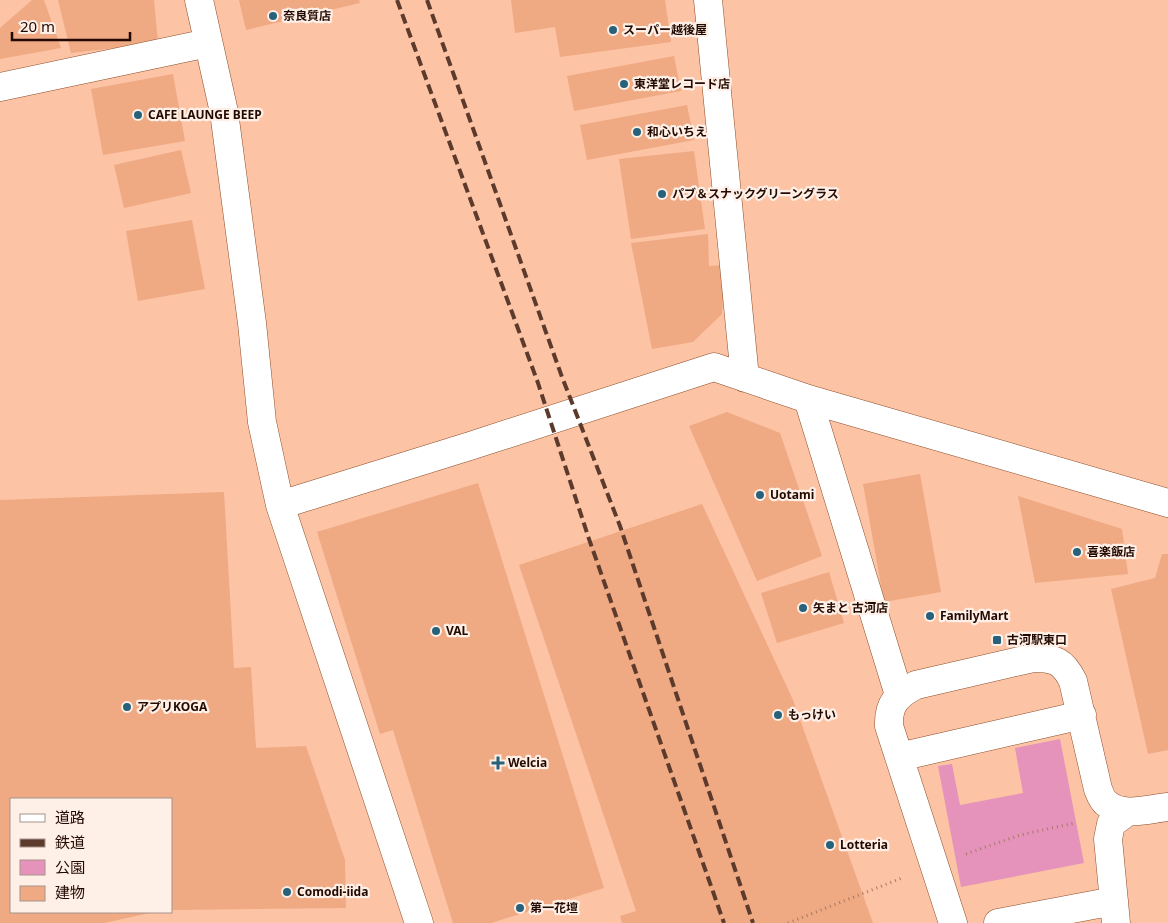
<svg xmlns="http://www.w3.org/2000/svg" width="1168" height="923" font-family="'Noto Sans','Noto Sans JP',sans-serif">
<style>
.green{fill:#e593bb}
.building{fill:#efa983}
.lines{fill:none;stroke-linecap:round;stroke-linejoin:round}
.minor-casing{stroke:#8c4e2a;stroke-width:29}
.path{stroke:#a67963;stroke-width:3;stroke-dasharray:1 4;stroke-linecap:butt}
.minor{stroke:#fff;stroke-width:28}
.rail{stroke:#5d3b2c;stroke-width:4;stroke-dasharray:10 5;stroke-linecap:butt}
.poi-dot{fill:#27617a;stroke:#feefe7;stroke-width:2}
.labels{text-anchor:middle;stroke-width:4.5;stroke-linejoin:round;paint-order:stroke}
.poi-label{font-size:12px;font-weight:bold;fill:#230a00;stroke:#feefe7;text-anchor:start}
</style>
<rect width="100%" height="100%" fill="#fdc3a5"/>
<path class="green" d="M 1060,739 L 1084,863 L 961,887 L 938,766 L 952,764 L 960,805 L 1023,793 L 1015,748 Z"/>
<path class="building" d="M 32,0 L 44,0 L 61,48 L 0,59 L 0,28 Z
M 58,0 L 154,0 L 158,43 L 71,53 Z
M 239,0 L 359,0 L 360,3 L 246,30 Z
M 511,0 L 665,0 L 671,42 L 560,57 L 555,27 L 515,33 Z
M 674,56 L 681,91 L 574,111 L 567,76 Z
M 173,74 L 185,141 L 103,155 L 91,89 Z
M 687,105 L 694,140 L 587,160 L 580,125 Z
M 181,150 L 191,193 L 124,208 L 114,165 Z
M 694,151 L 705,229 L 631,239 L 619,159 Z
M 192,220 L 205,289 L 138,301 L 126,231 Z
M 708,234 L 709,266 L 725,265 L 722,314 L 693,342 L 652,349 L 631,243 Z
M 727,412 L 780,433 L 822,556 L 757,581 L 689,426 Z
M 920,474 L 941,592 L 884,602 L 863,484 Z
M 478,483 L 604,888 L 491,923 L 453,923 L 393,730 L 380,734 L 317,532 Z
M 224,492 L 234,668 L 251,667 L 256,748 L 306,746 L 345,860 L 346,908 L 171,910 L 171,799 L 11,799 L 11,912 L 150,913 L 104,923 L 0,923 L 0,500 Z
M 1018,496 L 1122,529 L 1128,574 L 1035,583 Z
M 702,504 L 793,700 L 873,923 L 622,923 L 620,916 L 636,911 L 519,565 Z
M 1162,554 L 1168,554 L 1168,750 L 1148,754 L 1111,589 L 1155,578 Z
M 829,572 L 844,623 L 777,643 L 761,593 Z"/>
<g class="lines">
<defs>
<path id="minor" d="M 199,0 L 224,112 L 252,323 L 262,422 L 280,505 L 419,923
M 708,0 L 745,378
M 0,87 L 208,43
M 808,399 L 899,695
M 280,505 L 470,446 L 714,367 L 808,399 L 1168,503
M 899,757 L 1082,715
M 953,923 L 889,726 C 888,704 897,695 916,685 L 1033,658 C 1055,658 1063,661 1073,681 L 1098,789 C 1100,794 1102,800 1106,803 C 1122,818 1148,809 1168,807
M 998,923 L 1114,901
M 1116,923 L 1108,839 L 1111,824 L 1127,812"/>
</defs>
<use href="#minor" class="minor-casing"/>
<path class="path" d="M 966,854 L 1020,835 L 1075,823
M 788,923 L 902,878"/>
<use href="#minor" class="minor"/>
<path class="rail" d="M 397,0 L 538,383 L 589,539 L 724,923
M 427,0 L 562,377 L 620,526 L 753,923"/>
</g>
<g class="poi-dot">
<circle cx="273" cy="16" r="5"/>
<circle cx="613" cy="30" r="5"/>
<circle cx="624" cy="84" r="5"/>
<circle cx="138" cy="115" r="5"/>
<circle cx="637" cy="132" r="5"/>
<circle cx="662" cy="194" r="5"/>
<circle cx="760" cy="495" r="5"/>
<circle cx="1077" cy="552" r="5"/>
<circle cx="803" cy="608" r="5"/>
<circle cx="930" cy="616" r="5"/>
<circle cx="436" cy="631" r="5"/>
<rect x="992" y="635" width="10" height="10" rx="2.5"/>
<circle cx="127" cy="707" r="5"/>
<circle cx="778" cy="715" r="5"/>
<path d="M495.5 755.5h5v5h5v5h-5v5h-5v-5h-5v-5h5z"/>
<circle cx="830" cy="845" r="5"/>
<circle cx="287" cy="892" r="5"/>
<circle cx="520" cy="908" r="5"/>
</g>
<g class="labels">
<g class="poi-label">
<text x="283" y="20">奈良質店</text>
<text x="623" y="34">スーパー越後屋</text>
<text x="634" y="88">東洋堂レコード店</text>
<text x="148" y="119">CAFE LAUNGE BEEP</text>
<text x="647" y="136">和心いちえ</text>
<text x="672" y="198">パブ＆スナックグリーングラス</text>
<text x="770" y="499">Uotami</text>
<text x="1087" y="556">喜楽飯店</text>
<text x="813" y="612">矢まと 古河店</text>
<text x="940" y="620">FamilyMart</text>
<text x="446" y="635">VAL</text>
<text x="1007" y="644">古河駅東口</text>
<text x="137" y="711">アプリKOGA</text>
<text x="788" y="719">もっけい</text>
<text x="508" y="767">Welcia</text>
<text x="840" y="849">Lotteria</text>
<text x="297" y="896">Comodi-iida</text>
<text x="530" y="912">第一花壇</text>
</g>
</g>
<rect x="10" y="798" width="162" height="115" fill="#feefe7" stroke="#a6938b"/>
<rect x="20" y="814" width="25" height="8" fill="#ffffff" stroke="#a6938b"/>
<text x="55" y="823" font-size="15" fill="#230a00">道路</text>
<rect x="20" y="839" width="25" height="8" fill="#5d3b2c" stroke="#a6938b"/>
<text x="55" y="848" font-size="15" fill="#230a00">鉄道</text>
<rect x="20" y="860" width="25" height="15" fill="#e593bb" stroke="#a6938b"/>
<text x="55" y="873" font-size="15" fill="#230a00">公園</text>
<rect x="20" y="886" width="25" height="15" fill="#efa983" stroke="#a6938b"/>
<text x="55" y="898" font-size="15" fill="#230a00">建物</text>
<path d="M12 32v8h118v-8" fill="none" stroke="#230a00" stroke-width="2.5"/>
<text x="20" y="32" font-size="15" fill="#230a00" stroke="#feefe7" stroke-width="4" paint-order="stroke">20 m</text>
</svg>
